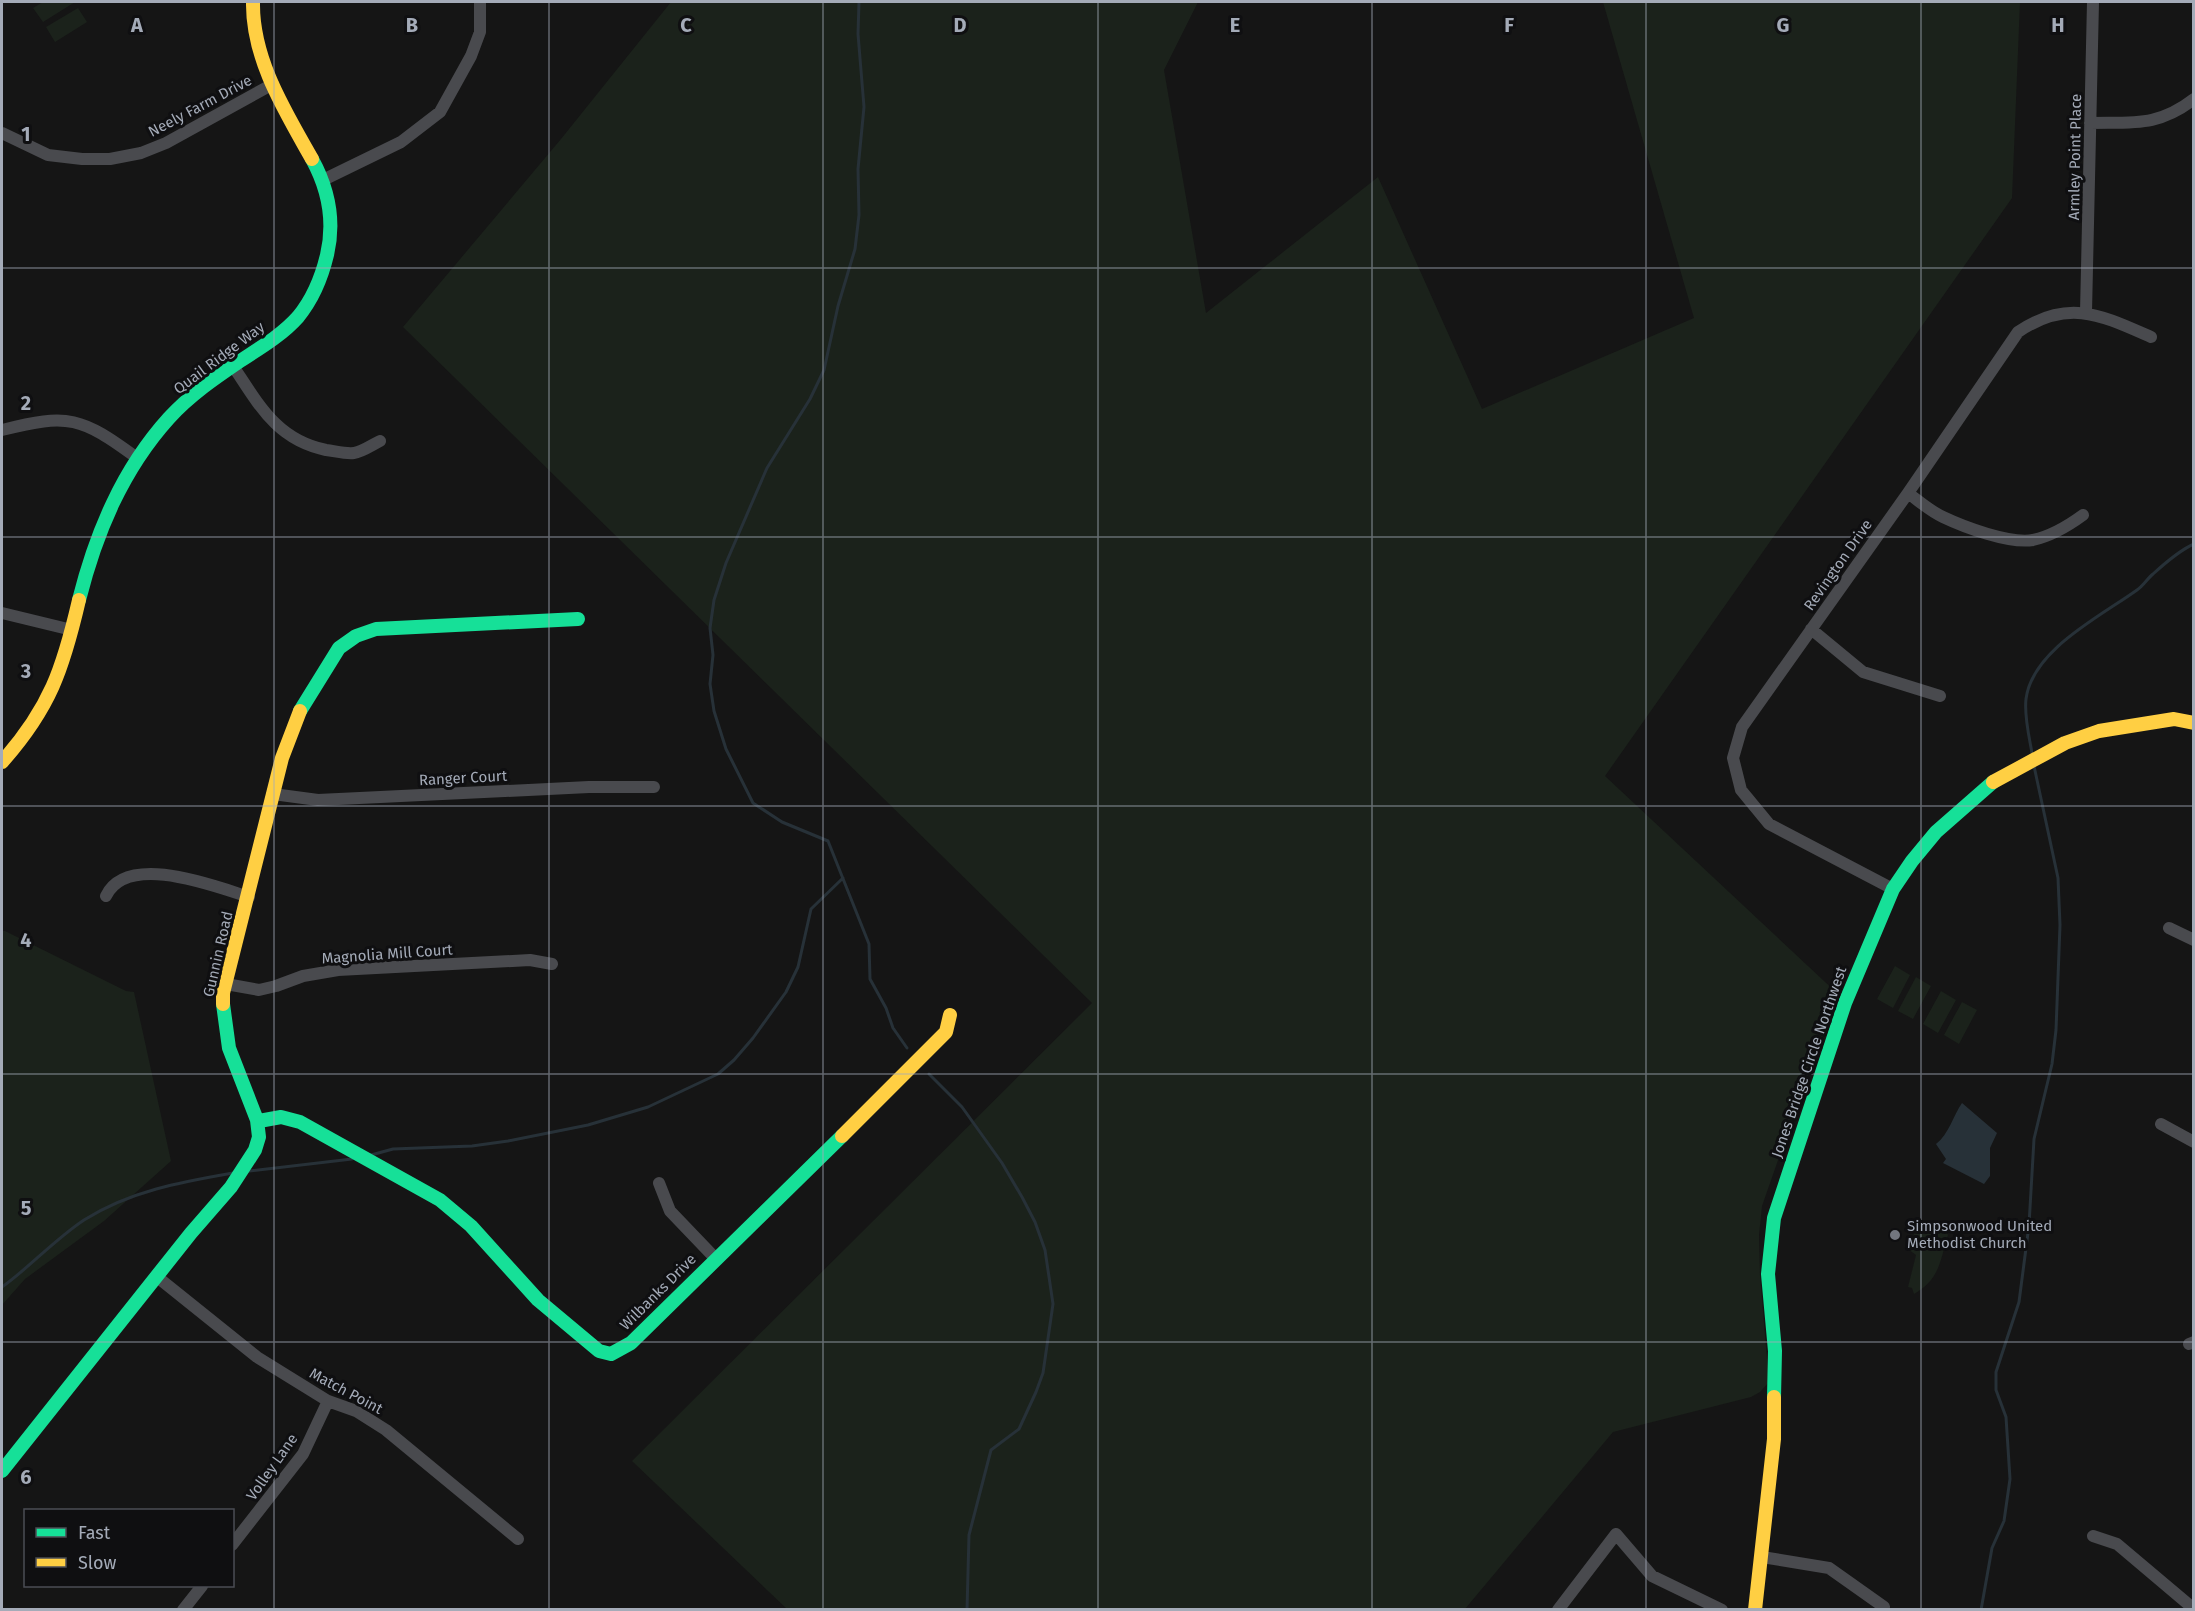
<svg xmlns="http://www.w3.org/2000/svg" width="2195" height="1611" font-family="'Fira Sans',sans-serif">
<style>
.green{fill:#1b221b}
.water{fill:#273138}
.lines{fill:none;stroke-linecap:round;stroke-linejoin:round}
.stream{stroke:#273138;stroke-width:3}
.street{stroke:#494a4e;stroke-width:12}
.fast{stroke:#16e098;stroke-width:14}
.slow{stroke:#ffcf43;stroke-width:14}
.grid{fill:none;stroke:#a4abb8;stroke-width:1.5;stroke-opacity:0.55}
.poi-dot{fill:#72767f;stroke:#0f0f11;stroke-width:2}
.labels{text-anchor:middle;stroke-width:6;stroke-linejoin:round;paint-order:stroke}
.street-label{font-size:15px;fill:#a4abb8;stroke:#0f0f11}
.poi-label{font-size:15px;fill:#a4abb8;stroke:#0f0f11;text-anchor:start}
.grid-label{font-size:20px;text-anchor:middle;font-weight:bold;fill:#a4abb8;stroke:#0f0f11;stroke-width:6;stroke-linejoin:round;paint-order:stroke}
</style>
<rect width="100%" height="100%" fill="#151515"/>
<path class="green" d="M 43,2 L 75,2 L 43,22 L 33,8 Z
M 671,2 L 1198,2 L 1164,70 L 1206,313 L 1378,177 L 1482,409 L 1694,318 L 1603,2 L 2020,2 L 2012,198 L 1605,776 L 1839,995 L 1805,1083 L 1762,1206 L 1759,1235 L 1760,1276 L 1769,1382 L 1760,1392 L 1751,1397 L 1613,1432 L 1465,1609 L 787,1609 L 632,1461 L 1092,1003 L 403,327 L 561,139 Z
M 78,8 L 87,22 L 55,42 L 46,27 Z
M 2,931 L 5,931 L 126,991 L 134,992 L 171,1161 L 104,1221 L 25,1279 L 2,1305 Z
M 1895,966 L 1910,975 L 1893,1008 L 1877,999 Z
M 1916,977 L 1931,986 L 1913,1019 L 1898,1011 Z
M 1941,991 L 1956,1000 L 1938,1033 L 1923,1024 Z
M 1962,1002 L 1977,1010 L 1959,1044 L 1944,1035 Z
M 1924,1220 L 1945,1230 L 1948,1235 C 1940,1261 1940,1279 1914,1294 L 1912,1288 L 1908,1287 L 1916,1255 L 1905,1247 Z"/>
<path class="water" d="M 1962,1103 L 1997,1133 L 1990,1148 L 1990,1176 L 1984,1184 L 1943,1163 L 1946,1159 L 1936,1144 C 1949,1134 1953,1116 1962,1103 Z"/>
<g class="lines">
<path class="stream" d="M 859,2 L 858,34 L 864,107 L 858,169 L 859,215 L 855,249 L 838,306 L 824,370 L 810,399 L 767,468 L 726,563 L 714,600 L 710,628 L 713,655 L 710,684 L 714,711 L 726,749 L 753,803 L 782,822 L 828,841 L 869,944 L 870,979 L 886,1008 L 893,1028 L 907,1048
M 2032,753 C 2029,736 2024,716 2026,699 C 2032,650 2101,616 2137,590 C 2143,586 2147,579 2153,574 C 2164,564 2180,550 2194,544
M 929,1074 L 962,1107 L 1002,1163 L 1022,1197 L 1035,1222 L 1045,1250 L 1053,1304 L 1043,1373 L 1036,1392 L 1019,1429 L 991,1450 L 969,1535 L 967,1610
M 371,1155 L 393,1149 L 472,1146 L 508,1141 L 588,1125 L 648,1107 L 718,1074 L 734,1060 L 753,1038 L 786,992 L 798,967 L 811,909 L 843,878
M 249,1171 L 352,1159
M 2,1287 C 30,1267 54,1240 84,1220 C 130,1191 181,1182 233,1173
M 1981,1610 L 1992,1548 L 2004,1521 L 2010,1479 L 2006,1417 L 1996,1390 L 1996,1372 L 2019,1302 L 2029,1225 L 2034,1139 L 2052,1064 L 2056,1030 L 2060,925 L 2058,878 L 2034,766"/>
<path class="street" d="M 2090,123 C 2133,122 2158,127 2194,99
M 2,133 L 48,155 L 82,159 L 110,159 L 141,153 L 166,143 L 273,84
M 323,180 L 401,142 L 440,112 L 471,56 L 480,32 L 480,2
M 2086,312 L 2093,2
M 233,366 C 259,405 277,440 326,450 C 335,451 345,454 354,453 C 362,452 372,445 380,441
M 2,430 C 69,413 81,417 137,458
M 1908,493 C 1919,501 1930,511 1943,517 C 1964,527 2009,544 2033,540 C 2051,536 2068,526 2083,515
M 2,613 L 72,630
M 1811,629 L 1863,672 L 1940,696
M 273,794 L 318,800 L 589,787 L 654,787
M 1893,889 L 1769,824 L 1741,790 L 1733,758 L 1742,727 L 1908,493 L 2018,332 C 2068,298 2101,315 2151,337
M 106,896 C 127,852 214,886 249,897
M 2169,928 L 2194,940
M 226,984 L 259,990 L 276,986 L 303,976 L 338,970 L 530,960 L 552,964
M 2161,1124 L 2194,1142
M 659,1183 L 670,1211 L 715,1258
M 156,1276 L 257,1357 L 328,1401 L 356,1411 L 386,1430 L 518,1539
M 2189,1344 L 2194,1342
M 2093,1536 L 2117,1544 L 2194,1609
M 232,1545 L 303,1454 L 328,1401
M 1762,1557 L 1829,1568 L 1884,1607
M 183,1610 L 202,1586
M 1558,1610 L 1616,1534 L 1652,1576 L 1722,1610"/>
<path class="fast" d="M 79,600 C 96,533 122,470 169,418 C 190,395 215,378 240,361 C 260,348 282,335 298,317 C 312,300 322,276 327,255 C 335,221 329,190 312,159
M 300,711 L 339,648 L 356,636 L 376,629 L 578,619
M 259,1121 L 281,1117 L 300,1122 L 440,1200 L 471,1226 L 538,1300 L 599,1351 L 611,1354 L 631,1343 L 842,1136
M 1774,1397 L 1775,1351 L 1768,1274 L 1774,1218 L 1845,1003 L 1893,889 L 1912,861 L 1936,832 L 1993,782
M 2,1471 L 191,1233 L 231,1187 L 255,1150 L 259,1137 L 257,1120 L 229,1048 L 223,1004"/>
<path class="slow" d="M 253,2 C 252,59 285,111 312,159
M 2,762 C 50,708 63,669 79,600
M 1993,782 L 2065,743 L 2099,731 L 2174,719 L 2194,723
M 223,1004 L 223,993 L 282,758 L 300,711
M 842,1136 L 946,1032 L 950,1015
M 1755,1610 L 1774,1439 L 1774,1397"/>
</g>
<path class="grid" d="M 274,2 L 274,1610M 549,2 L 549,1610M 823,2 L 823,1610M 1098,2 L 1098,1610M 1372,2 L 1372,1610M 1646,2 L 1646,1610M 1921,2 L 1921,1610M 2,268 L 2194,268M 2,537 L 2194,537M 2,806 L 2194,806M 2,1074 L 2194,1074M 2,1342 L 2194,1342"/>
<circle class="poi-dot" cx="1895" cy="1235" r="6"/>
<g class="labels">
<g class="street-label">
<text transform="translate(200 106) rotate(-28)" y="5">Neely Farm Drive</text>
<text transform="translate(2075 157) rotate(-89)" y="5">Armley Point Place</text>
<text transform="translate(219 358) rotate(-37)" y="5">Quail Ridge Way</text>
<text transform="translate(1838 565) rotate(-55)" y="5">Revington Drive</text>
<text transform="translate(463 778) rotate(-3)" y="5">Ranger Court</text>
<text transform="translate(218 954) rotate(-77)" y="5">Gunnin Road</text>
<text transform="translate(387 954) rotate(-4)" y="5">Magnolia Mill Court</text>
<text transform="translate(1809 1062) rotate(-71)" y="5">Jones Bridge Circle Northwest</text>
<text transform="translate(658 1292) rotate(-45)" y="5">Wilbanks Drive</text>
<text transform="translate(346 1391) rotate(28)" y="5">Match Point</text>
<text transform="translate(272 1467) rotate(-55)" y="5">Volley Lane</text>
</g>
<g class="poi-label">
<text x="1907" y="1231">Simpsonwood United<tspan x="1907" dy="17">Methodist Church</tspan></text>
</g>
</g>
<g class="grid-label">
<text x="137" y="32">A</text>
<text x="412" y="32">B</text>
<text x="686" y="32">C</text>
<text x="960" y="32">D</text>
<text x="1235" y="32">E</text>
<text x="1509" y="32">F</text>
<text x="1783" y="32">G</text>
<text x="2058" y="32">H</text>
<text x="26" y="141">1</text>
<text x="26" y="410">2</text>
<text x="26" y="678">3</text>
<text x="26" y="947">4</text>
<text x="26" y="1215">5</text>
<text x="26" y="1484">6</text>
</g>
<rect width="2195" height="1611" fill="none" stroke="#a4abb8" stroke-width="6"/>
<rect x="24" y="1509" width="210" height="78" fill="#0f0f11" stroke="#4b4d54" stroke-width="1.5"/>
<rect x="36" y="1528" width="30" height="9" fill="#16e098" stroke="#4b4d54" stroke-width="1.5"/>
<text x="78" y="1539" font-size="18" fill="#a4abb8">Fast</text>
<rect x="36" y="1558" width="30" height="9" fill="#ffcf43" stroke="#4b4d54" stroke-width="1.5"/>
<text x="78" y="1569" font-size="18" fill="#a4abb8">Slow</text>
</svg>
